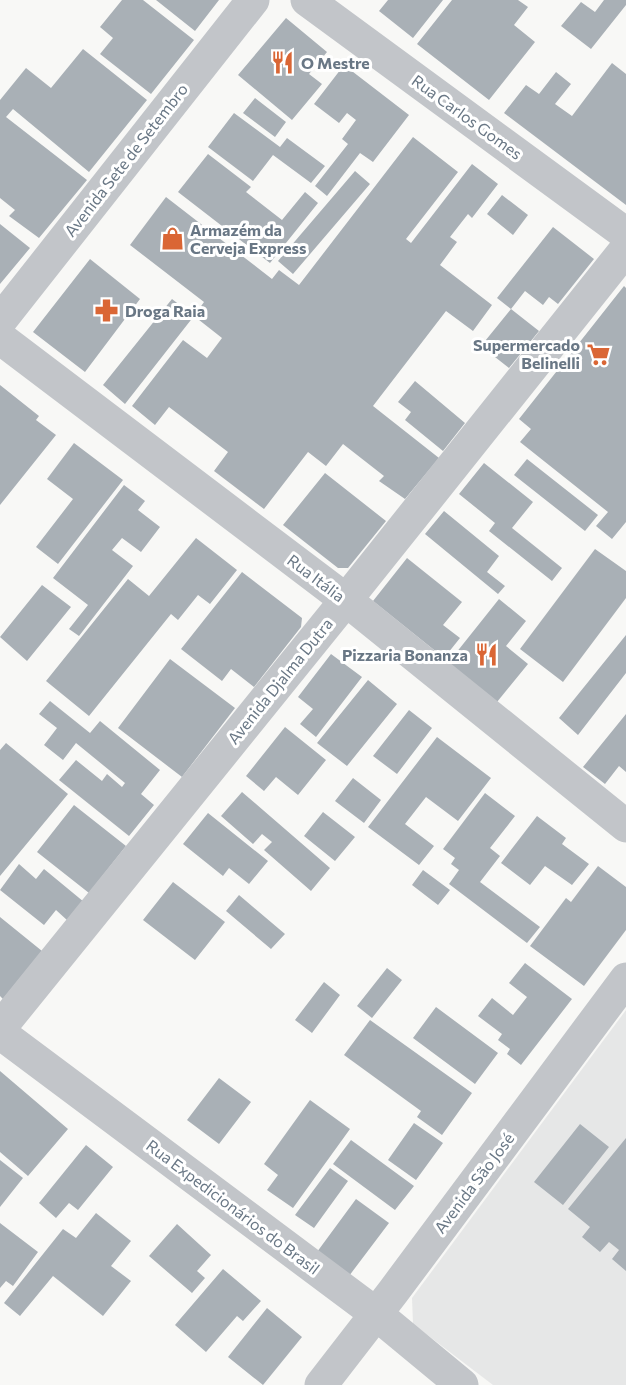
<svg xmlns="http://www.w3.org/2000/svg" width="626" height="1385" font-family="Commissioner,sans-serif">
<style>
.built{fill:#e6e7e7}
.building{fill:#a9b0b6}
.lines{fill:none;stroke-linecap:round;stroke-linejoin:round}
.minor{stroke:#c2c5c9;stroke-width:33}
.labels{text-anchor:middle;stroke-width:6;stroke-linejoin:round;paint-order:stroke}
.poi-label{font-size:16px;font-weight:bold;fill:#697785;stroke:#fff;text-anchor:start}
.street-label{font-size:16px;fill:#697785;stroke:#fff}
</style>
<rect width="100%" height="100%" fill="#f8f8f6"/>
<path class="built" d="M 626,1010 L 626,1385 L 493,1385 L 413,1324 L 412,1298 Z"/>
<path class="building" d="M 122,0 L 143,0 L 194,40 L 151,94 L 100,54 L 113,38 L 100,27 Z
M 156,0 L 219,0 L 195,31 Z
M 388,0 L 443,0 L 413,38 L 379,11 Z
M 452,0 L 518,0 L 528,7 L 514,25 L 535,42 L 489,100 L 417,44 Z
M 604,0 L 626,0 L 626,5 L 591,49 L 561,26 L 581,2 L 595,12 Z
M 286,18 L 327,52 L 309,74 L 322,84 L 292,120 L 238,75 Z
M 83,49 L 147,100 L 89,172 L 13,109 L 6,117 L 87,180 L 39,238 L 9,216 L 15,210 L 0,198 L 0,100 L 26,68 L 51,88 Z
M 612,63 L 626,74 L 626,205 L 504,113 L 526,85 L 539,94 L 556,72 L 571,84 L 555,104 L 572,116 Z
M 344,65 L 409,115 L 373,162 L 360,153 L 327,196 L 315,186 L 348,144 L 342,139 L 356,120 L 347,113 L 339,123 L 314,104 Z
M 255,98 L 286,122 L 275,137 L 243,113 Z
M 234,113 L 280,147 L 287,138 L 325,166 L 311,183 L 273,155 L 253,181 L 208,147 Z
M 413,137 L 458,172 L 406,239 L 411,243 L 472,164 L 498,184 L 472,218 L 468,214 L 450,237 L 457,242 L 440,265 L 492,305 L 473,331 L 446,311 L 373,406 L 439,458 L 405,499 L 379,481 L 384,476 L 343,444 L 326,466 L 308,452 L 264,509 L 214,471 L 228,452 L 169,407 L 155,425 L 132,406 L 183,340 L 207,358 L 222,338 L 194,316 L 125,404 L 103,385 L 172,299 L 194,316 L 204,302 L 130,245 L 166,197 L 272,279 L 279,270 L 299,285 Z
M 208,154 L 251,187 L 246,192 L 282,220 L 305,192 L 318,203 L 270,263 L 178,192 Z
M 355,171 L 370,184 L 293,274 L 278,261 Z
M 502,195 L 528,215 L 513,235 L 487,214 Z
M 0,224 L 30,248 L 0,284 Z
M 553,227 L 594,259 L 558,304 L 549,297 L 543,305 L 525,291 L 511,309 L 539,331 L 509,368 L 481,346 L 511,309 L 497,298 Z
M 90,259 L 140,299 L 85,372 L 33,332 Z
M 624,286 L 626,288 L 626,522 L 612,539 L 596,526 L 608,512 L 520,442 L 531,429 L 519,419 Z
M 415,381 L 465,423 L 443,451 L 405,420 L 411,412 L 398,402 Z
M 0,385 L 39,416 L 36,420 L 56,435 L 0,505 Z
M 74,443 L 123,480 L 58,564 L 36,547 L 73,499 L 47,479 Z
M 527,459 L 598,515 L 585,531 L 514,475 Z
M 484,463 L 533,502 L 512,528 L 562,568 L 552,581 L 489,531 L 495,523 L 459,494 Z
M 325,473 L 386,521 L 348,568 L 338,568 L 283,525 Z
M 124,485 L 145,501 L 138,510 L 160,527 L 141,552 L 122,538 L 112,550 L 133,566 L 79,636 L 69,629 L 88,605 L 53,578 Z
M 444,511 L 499,556 L 487,572 L 505,586 L 498,594 L 425,534 Z
M 196,538 L 237,570 L 210,604 L 198,595 L 178,620 L 171,614 L 89,716 L 46,681 L 128,579 L 149,596 Z
M 595,549 L 626,571 L 626,598 L 563,682 L 520,649 Z
M 407,558 L 462,602 L 443,625 L 460,638 L 444,658 L 373,601 Z
M 242,572 L 302,618 L 301,627 L 254,687 L 231,669 L 222,681 L 181,649 Z
M 42,585 L 71,607 L 27,661 L 0,637 Z
M 499,599 L 526,621 L 506,646 L 528,664 L 497,702 L 448,663 Z
M 626,635 L 626,673 L 578,735 L 559,718 Z
M 331,654 L 362,677 L 316,737 L 300,724 L 313,709 L 298,697 Z
M 170,659 L 235,708 L 182,777 L 118,728 Z
M 368,680 L 397,704 L 347,766 L 317,743 Z
M 50,701 L 90,733 L 100,721 L 160,770 L 141,794 L 154,805 L 129,836 L 59,780 L 76,760 L 102,781 L 107,774 L 122,787 L 125,783 L 76,743 L 63,760 L 44,745 L 57,728 L 39,714 Z
M 409,710 L 432,728 L 397,774 L 373,756 Z
M 626,714 L 626,772 L 619,766 L 605,784 L 583,767 Z
M 285,727 L 326,760 L 298,795 L 276,777 L 264,791 L 246,776 Z
M 437,737 L 491,778 L 458,821 L 426,797 L 405,824 L 434,846 L 419,865 L 368,827 Z
M 6,743 L 68,794 L 0,876 L 0,750 Z
M 353,778 L 381,800 L 364,823 L 335,801 Z
M 242,792 L 330,868 L 311,891 L 264,850 L 272,842 L 262,834 L 253,844 L 221,816 Z
M 485,793 L 515,816 L 490,848 L 500,856 L 480,882 L 540,927 L 527,943 L 449,884 L 459,870 L 451,864 L 455,858 L 443,849 Z
M 74,805 L 126,846 L 89,893 L 37,852 Z
M 323,812 L 355,837 L 335,861 L 304,836 Z
M 208,813 L 268,861 L 249,884 L 229,868 L 223,876 L 183,844 Z
M 537,816 L 566,838 L 562,844 L 589,864 L 572,885 L 545,866 L 530,885 L 501,863 Z
M 19,864 L 36,879 L 44,869 L 84,902 L 68,921 L 56,910 L 44,925 L 0,890 Z
M 598,866 L 626,887 L 626,930 L 584,986 L 530,946 L 566,898 L 571,902 Z
M 423,870 L 450,890 L 438,905 L 412,885 Z
M 173,882 L 225,922 L 195,960 L 143,920 Z
M 239,895 L 285,934 L 271,949 L 226,911 Z
M 0,917 L 42,951 L 3,999 L 0,996 Z
M 525,963 L 572,999 L 521,1065 L 507,1054 L 510,1049 L 498,1040 L 502,1034 L 478,1016 L 492,998 L 513,1015 L 527,997 L 509,983 Z
M 387,968 L 402,980 L 372,1018 L 357,1006 Z
M 324,982 L 340,995 L 312,1033 L 295,1020 Z
M 436,1007 L 498,1053 L 475,1084 L 413,1038 Z
M 370,1020 L 472,1093 L 442,1135 L 417,1117 L 421,1111 L 344,1055 Z
M 0,1071 L 68,1129 L 28,1176 L 0,1152 Z
M 219,1078 L 251,1102 L 219,1144 L 187,1120 Z
M 310,1100 L 350,1129 L 293,1208 L 267,1190 L 278,1175 L 264,1164 Z
M 414,1123 L 443,1143 L 416,1180 L 388,1160 Z
M 580,1124 L 609,1147 L 563,1205 L 534,1182 Z
M 626,1138 L 626,1271 L 612,1259 L 619,1250 L 609,1242 L 600,1252 L 582,1237 L 590,1227 L 568,1209 Z
M 351,1140 L 414,1186 L 395,1210 L 333,1164 Z
M 86,1145 L 113,1167 L 78,1210 L 69,1203 L 56,1218 L 39,1203 Z
M 0,1160 L 23,1178 L 0,1207 Z
M 330,1168 L 348,1181 L 314,1228 L 295,1215 Z
M 356,1199 L 389,1223 L 349,1276 L 317,1252 Z
M 96,1213 L 131,1241 L 111,1266 L 131,1281 L 103,1316 L 53,1276 L 20,1316 L 4,1303 L 63,1229 L 76,1238 Z
M 0,1223 L 38,1252 L 13,1286 L 6,1281 L 0,1288 Z
M 177,1224 L 211,1255 L 197,1271 L 205,1278 L 192,1293 L 149,1256 Z
M 223,1269 L 261,1301 L 243,1321 L 237,1316 L 206,1352 L 175,1325 Z
M 267,1308 L 302,1337 L 263,1385 L 228,1357 Z"/>
<g class="lines">
<path class="minor" d="M 307,0 L 626,234
M 0,321 L 253,0
M 0,338 L 346,600 L 626,826
M 0,1028 L 346,600 L 626,249
M 0,1033 L 375,1313 L 462,1385
M 321,1385 L 393,1292 L 626,979"/>
</g>
<defs>
<symbol id="restaurant-bare" viewBox="-9 -9 18 18"><path d="M-5-6h1v4h1v-4h1v4h1v-4h1v5L-1.5 .5V6h-2V.5L-5-1ZM5-6V6H3V1.5H1.5Q1.5-4 5-6Z" fill="#da6635" stroke="#fff" stroke-width="2.5" paint-order="stroke"/></symbol>
<symbol id="shop-bare" viewBox="-9 -9 18 18"><path d="M-5-2.5h2.3a2.7 3.5 0 0 1 5.4 0H5L5.5 6h-11ZM-1.5-2.5h3a1.5 2.3 0 0 0-3 0Z" fill="#da6635" stroke="#fff" stroke-width="2.5" paint-order="stroke"/></symbol>
<symbol id="pharmacy-bare" viewBox="-9 -9 18 18"><path d="M-2-6h4v4h4v4h-4v4h-4v-4h-4v-4h4Z" fill="#da6635" stroke="#fff" stroke-width="2.5" paint-order="stroke"/></symbol>
<symbol id="supermarket-bare" viewBox="-9 -9 18 18"><path d="M-6-5.5h2.5l.6 2H6L4.5 2H-2.5L-4.4-4H-6ZM-1.5 3.2a1.3 1.3 0 1 0 .1 0ZM3 3.2a1.3 1.3 0 1 0 .1 0Z" fill="#da6635" stroke="#fff" stroke-width="2.5" paint-order="stroke"/></symbol>
</defs>
<g fill-rule="evenodd">
<use href="#restaurant-bare" x="266" y="46" width="33" height="33"/>
<use href="#shop-bare" x="156" y="222" width="33" height="33"/>
<use href="#pharmacy-bare" x="90" y="294" width="33" height="33"/>
<use href="#supermarket-bare" x="582" y="338" width="33" height="33"/>
<use href="#restaurant-bare" x="470" y="638" width="33" height="33"/>
</g>
<g class="labels">
<g class="poi-label">
<text x="301" y="69">O Mestre</text>
<text x="190" y="236">Armazém da<tspan x="190" dy="18">Cerveja Express</tspan></text>
<text x="125" y="317">Droga Raia</text>
<text x="580" y="351" text-anchor="end">Supermercado<tspan x="580" dy="18">Belinelli</tspan></text>
<text x="468" y="661" text-anchor="end">Pizzaria Bonanza</text>
</g>
<g class="street-label">
<text transform="translate(467 117) rotate(36)" y="6">Rua Carlos Gomes</text>
<text transform="translate(126 160) rotate(-52)" y="6">Avenida Sete de Setembro</text>
<text transform="translate(316 578) rotate(37)" y="6">Rua Itália</text>
<text transform="translate(280 681) rotate(-51)" y="6">Avenida Djalma Dutra</text>
<text transform="translate(474 1183) rotate(-53)" y="6">Avenida São José</text>
<text transform="translate(233 1207) rotate(37)" y="6">Rua Expedicionários do Brasil</text>
</g>
</g>
</svg>
